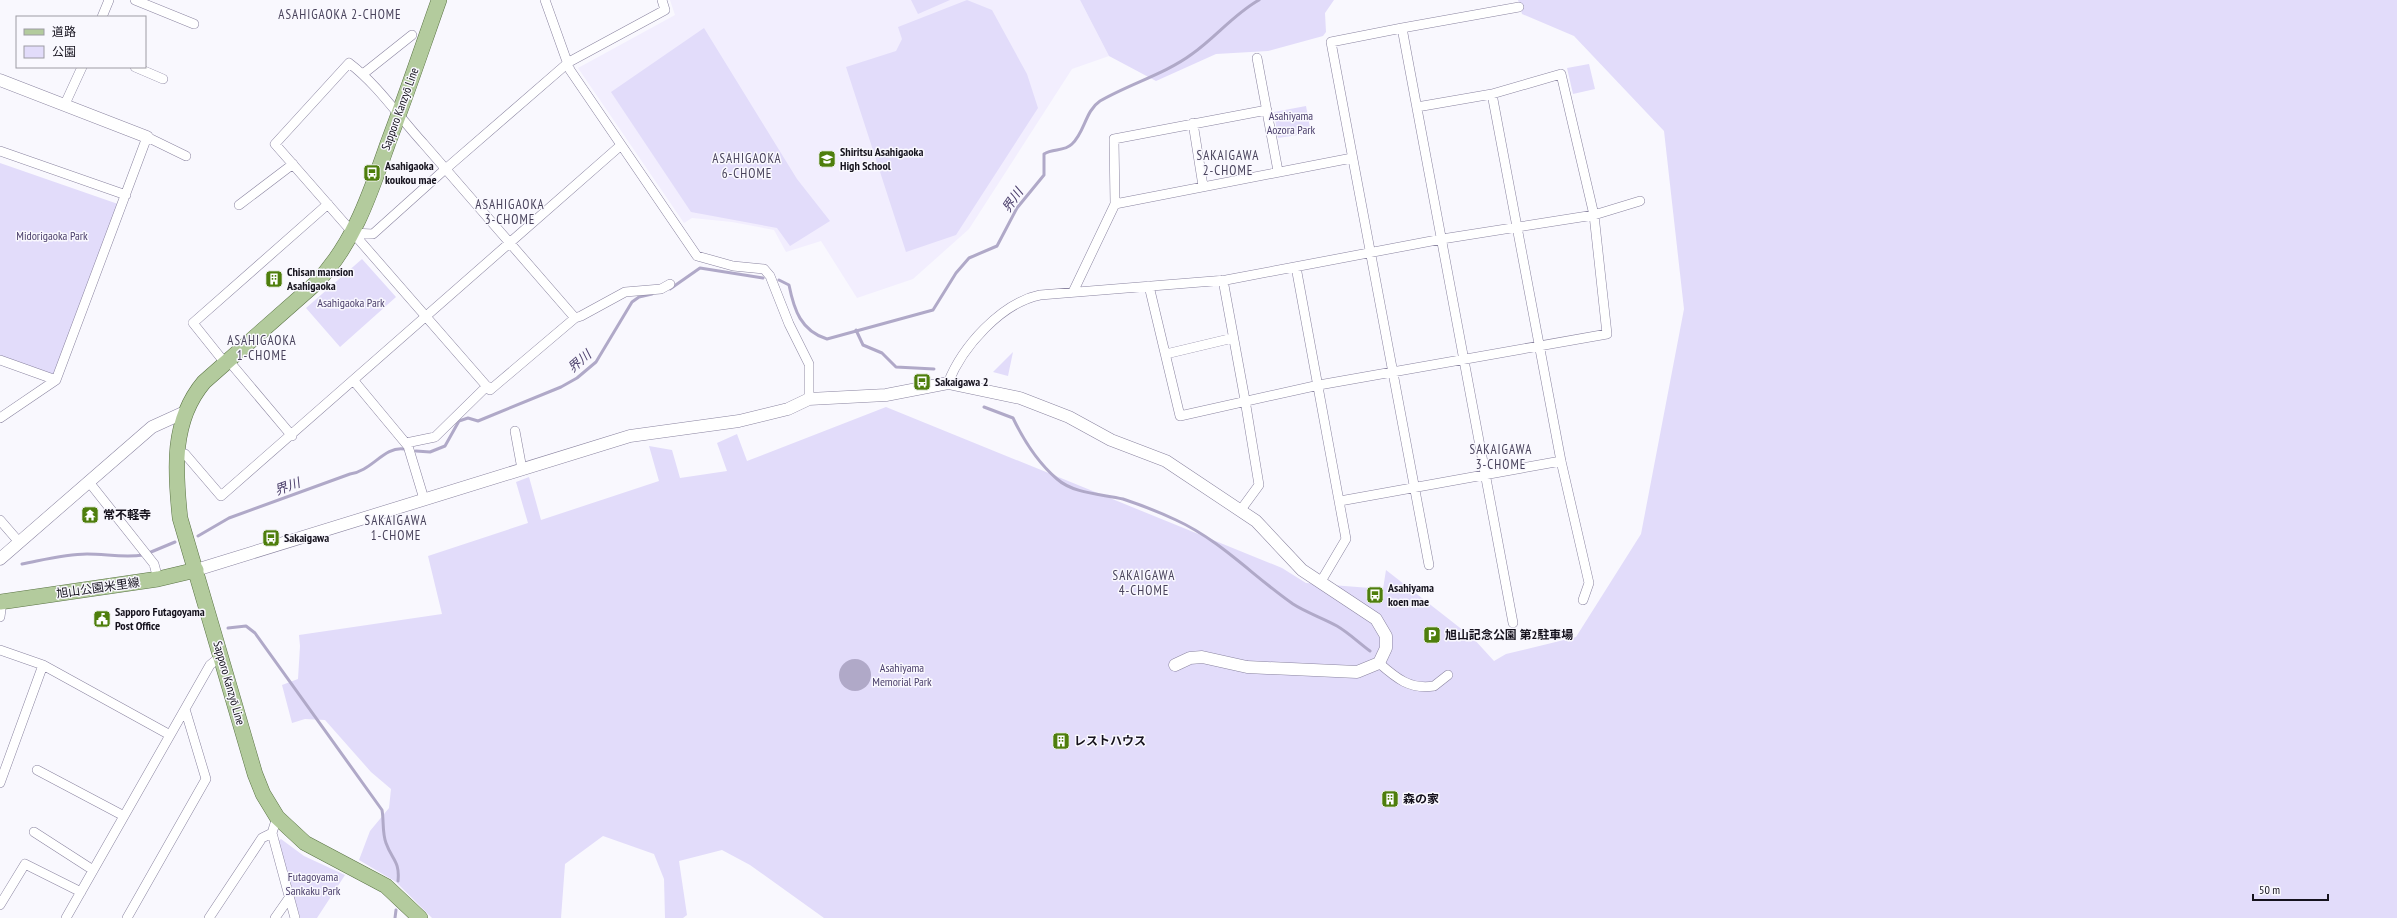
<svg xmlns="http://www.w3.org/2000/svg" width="2397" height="918" font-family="'PT Sans Narrow','Noto Sans JP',sans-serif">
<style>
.built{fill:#f2eefe}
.green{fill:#e2dcfa}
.water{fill:#b0a9c8}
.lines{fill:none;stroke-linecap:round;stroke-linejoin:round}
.stream{stroke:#b0a9c8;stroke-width:3}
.minor-casing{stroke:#8a84a0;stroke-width:10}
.tertiary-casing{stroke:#8a84a0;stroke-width:13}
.primary-casing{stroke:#5b7446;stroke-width:16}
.minor{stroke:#fff;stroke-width:9}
.tertiary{stroke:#fff;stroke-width:12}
.primary{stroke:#b3cb9d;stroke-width:15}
.labels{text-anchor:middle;stroke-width:3;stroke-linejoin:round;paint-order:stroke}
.street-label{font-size:12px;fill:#15121d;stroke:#f9f8fe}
.park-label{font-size:12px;fill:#4b3f6b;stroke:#f9f8fe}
.poi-label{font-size:12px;font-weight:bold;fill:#15121d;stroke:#f9f8fe;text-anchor:start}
.neighbourhood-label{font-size:13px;letter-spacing:1px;fill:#48425b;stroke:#f9f8fe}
.water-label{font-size:13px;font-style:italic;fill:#4d416d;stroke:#f9f8fe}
</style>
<rect width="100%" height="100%" fill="#f9f8fe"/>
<path class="built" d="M 670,0 L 1080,0 L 1109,56 L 1072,69 L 969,229 L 913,279 L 857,298 L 821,241 L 786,252 L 774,230 L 732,222 L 692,218 L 684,223 L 578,68 L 675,15 Z"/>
<path class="green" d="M 911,0 L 950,0 L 918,14 Z
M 967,0 L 992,10 L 1027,74 L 1038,108 L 956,235 L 906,252 L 846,67 L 896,51 L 902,39 L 898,27 Z
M 1080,0 L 1334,0 L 1325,13 L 1326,32 L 1323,36 L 1268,51 L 1216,54 L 1156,81 L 1109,56 Z
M 1518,0 L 2397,0 L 2397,918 L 824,918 L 750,865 L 722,850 L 679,861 L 687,915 L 683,918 L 665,918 L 664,879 L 654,854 L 603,836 L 565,864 L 561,918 L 432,918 L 396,882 L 359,860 L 370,831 L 389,808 L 391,789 L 371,772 L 325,720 L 305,719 L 292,723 L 282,685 L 298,679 L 300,646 L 299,635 L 442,614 L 428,556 L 528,523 L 516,482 L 529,477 L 541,520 L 659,481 L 649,446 L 672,450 L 680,478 L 727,471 L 717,443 L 737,434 L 747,461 L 886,407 L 1282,568 L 1306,583 L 1383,589 L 1386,570 L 1473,638 L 1494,661 L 1506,654 L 1576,637 L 1641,534 L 1684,309 L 1664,131 L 1574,36 L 1522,14 Z
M 704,28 L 797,179 L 830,221 L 790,246 L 777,228 L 691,212 L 611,92 Z
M 1589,64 L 1595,89 L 1573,94 L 1567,68 Z
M 1306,106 L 1311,133 L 1278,138 L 1274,112 Z
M 0,163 L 118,204 L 60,371 L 50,376 L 0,359 Z
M 362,259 L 396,297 L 340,347 L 306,308 Z
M 1013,352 L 1008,376 L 993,372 Z
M 281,839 L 304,856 L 345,875 L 317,918 L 300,918 L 278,841 Z"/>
<path class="water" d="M839 675a16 16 0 1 1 32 0a16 16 0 1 1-32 0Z"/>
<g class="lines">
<path class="stream" d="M 779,280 L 789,285 C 794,310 801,331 827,339 L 933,310 L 956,273 L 969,258 L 997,246 L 1017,208 L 1044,175 L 1044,154 C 1053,148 1064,152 1072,144 C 1085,132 1085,111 1100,101 C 1129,84 1165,74 1192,54 C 1215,38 1234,14 1259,0
M 670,289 L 700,268 L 763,278
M 856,330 L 863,345 L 882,353 L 896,367 L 934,369
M 984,407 L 1013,418 C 1024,441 1037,462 1057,479 C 1074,494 1102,494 1123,499 C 1141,505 1159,512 1176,520 C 1220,540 1254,577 1293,604 C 1307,613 1323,618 1337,626 C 1349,633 1359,643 1370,651
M 416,451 L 430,452 L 445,446 L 459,421 L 468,418 L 478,421 L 561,387 L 577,378 L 596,362 L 632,302 L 639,297 L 652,294
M 198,536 L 229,518 L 350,474 C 372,471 384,446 404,449
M 151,552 L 175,542
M 22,564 C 43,560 65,554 87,554 C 106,554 124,558 143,555
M 228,628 L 246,626 L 255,633 L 382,810 C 384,821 382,832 386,843 C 392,860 400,861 398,881
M 395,918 L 396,910"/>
<defs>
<path id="minor" d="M 135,0 L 194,24
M 545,0 L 570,70 L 697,256 L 733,266 L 764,269 L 770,276 L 789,324 L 809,364 L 809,399
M 102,17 L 109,0
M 1402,28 L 1519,7
M 1257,58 L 1278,171
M 135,67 L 163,79
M 363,74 L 412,35
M 1492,94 L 1561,461 L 1589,583 L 1583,600
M 65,104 L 82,67
M 1193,123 L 1203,186
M 0,151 L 126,195
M 1115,204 L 1114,139 L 1267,110
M 239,205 L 293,164
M 353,233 L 490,390 L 575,318 C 524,260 474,201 423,143 C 399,117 378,85 349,63 L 275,144 L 353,233 L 373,234 L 442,172 L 449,166 L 569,62 L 665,10 L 662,0
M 1296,267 L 1346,539 L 1320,583
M 1223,280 L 1245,400 L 1259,485 L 1240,511
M 1149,286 L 1180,416 L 1319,385 L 1607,334 L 1594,215 L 1561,74 L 1492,94 L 1417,107
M 1073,292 L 1115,204 L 1352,158
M 575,318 L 581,316 L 625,292 L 661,289 L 670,284
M 1166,354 L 1233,338
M 0,360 L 56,380 L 0,418
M 228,360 L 292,436
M 225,363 L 193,323 L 328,204
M 56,380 L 147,137 L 186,156
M 354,381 L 408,446 L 424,499
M 948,383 C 962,347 1001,303 1040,295 L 1226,280 L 1442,239 L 1594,215 L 1640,201
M 515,431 L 522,469
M 406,443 L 435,437 L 487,386
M 176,451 L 185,454 L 221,496 L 620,146
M 89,482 L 154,564 L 158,579
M 1340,501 L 1561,461
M 0,520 L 19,542
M 1429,565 L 1331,42 L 1402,28 L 1513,623
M 0,617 L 2,602
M 0,650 L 43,665 L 170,735
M 1379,663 C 1396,678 1410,690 1434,686 L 1448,675
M 37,770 L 124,816
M 0,783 L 43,665
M 277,817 L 272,833 L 295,918
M 34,832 L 93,870
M 0,905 L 25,864 L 81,892
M 66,918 L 210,665 L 221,656
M 127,918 L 206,779 L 185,709
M 209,918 L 262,838 L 272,833
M 275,918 L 289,898"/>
<path id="tertiary" d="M 0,80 L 147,137
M 0,559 L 152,427 L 185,412
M 196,570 L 630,436 L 739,421 L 788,409 L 809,399 L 886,395 L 948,383 L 1020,398 L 1069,417 L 1111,440 L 1166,461 L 1256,521 L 1302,570 L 1376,619 L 1386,636 L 1386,648 L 1379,663 L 1357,672 L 1247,667 L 1202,657 L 1190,658 L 1175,665"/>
<path id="primary" d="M 0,602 L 158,579 L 196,570
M 420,918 L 386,886 L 305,843 L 277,817 L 263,794 L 255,774 L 180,518 C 175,471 171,421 204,382 L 315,284 C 354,244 370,194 388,143 C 406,96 422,48 439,0"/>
</defs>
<use href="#minor" class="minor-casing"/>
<use href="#tertiary" class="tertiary-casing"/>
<use href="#primary" class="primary-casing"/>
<use href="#minor" class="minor"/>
<use href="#tertiary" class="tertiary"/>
<use href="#primary" class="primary"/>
</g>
<defs>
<symbol id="school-square" viewBox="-11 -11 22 22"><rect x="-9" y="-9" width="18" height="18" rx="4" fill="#4e7e0c" stroke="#f9f8fe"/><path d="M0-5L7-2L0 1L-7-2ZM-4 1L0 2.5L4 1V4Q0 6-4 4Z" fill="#fff"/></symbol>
<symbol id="bus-square" viewBox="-11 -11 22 22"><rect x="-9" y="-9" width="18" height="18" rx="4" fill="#4e7e0c" stroke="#f9f8fe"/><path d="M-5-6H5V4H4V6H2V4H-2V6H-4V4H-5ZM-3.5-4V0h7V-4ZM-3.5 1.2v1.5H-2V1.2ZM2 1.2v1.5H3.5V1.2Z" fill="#fff"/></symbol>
<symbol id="building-square" viewBox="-11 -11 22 22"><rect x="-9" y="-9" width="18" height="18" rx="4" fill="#4e7e0c" stroke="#f9f8fe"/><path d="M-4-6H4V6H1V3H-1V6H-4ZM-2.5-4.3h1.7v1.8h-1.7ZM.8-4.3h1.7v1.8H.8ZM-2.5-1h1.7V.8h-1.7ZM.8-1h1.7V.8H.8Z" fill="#fff"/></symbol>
<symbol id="temple-square" viewBox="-11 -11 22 22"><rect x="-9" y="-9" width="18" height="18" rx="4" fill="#4e7e0c" stroke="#f9f8fe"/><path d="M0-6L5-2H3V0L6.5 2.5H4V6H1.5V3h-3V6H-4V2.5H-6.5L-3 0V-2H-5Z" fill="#fff"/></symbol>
<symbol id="civic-square" viewBox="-11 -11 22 22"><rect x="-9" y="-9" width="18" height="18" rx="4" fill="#4e7e0c" stroke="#f9f8fe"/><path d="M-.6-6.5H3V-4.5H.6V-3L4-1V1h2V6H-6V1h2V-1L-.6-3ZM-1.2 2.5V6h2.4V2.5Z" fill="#fff"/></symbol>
<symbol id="parking-square" viewBox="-11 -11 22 22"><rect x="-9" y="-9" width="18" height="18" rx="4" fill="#4e7e0c" stroke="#f9f8fe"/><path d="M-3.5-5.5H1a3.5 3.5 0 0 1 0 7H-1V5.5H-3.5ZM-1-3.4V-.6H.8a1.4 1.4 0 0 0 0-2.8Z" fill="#fff"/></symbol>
</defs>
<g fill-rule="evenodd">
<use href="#school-square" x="817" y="149" width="20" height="20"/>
<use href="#bus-square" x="362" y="163" width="20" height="20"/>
<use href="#building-square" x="264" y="269" width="20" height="20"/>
<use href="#bus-square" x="912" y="372" width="20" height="20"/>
<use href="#temple-square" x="80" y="505" width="20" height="20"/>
<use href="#bus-square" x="261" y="528" width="20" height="20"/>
<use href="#bus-square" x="1365" y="585" width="20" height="20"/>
<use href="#civic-square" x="92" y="609" width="20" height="20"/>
<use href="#parking-square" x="1422" y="625" width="20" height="20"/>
<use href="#building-square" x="1051" y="731" width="20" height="20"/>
<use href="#building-square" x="1380" y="789" width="20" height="20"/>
</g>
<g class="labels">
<g class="street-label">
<text transform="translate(400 109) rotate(-70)" y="4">Sapporo Kanzyō Line</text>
<text transform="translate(98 588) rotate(-8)" y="4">旭山公園米里線</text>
<text transform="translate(229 683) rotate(74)" y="4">Sapporo Kanzyō Line</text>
</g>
<g class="park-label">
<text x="1291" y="120">Asahiyama<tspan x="1291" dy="14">Aozora Park</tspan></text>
<text x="52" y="240">Midorigaoka Park</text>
<text x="351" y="307">Asahigaoka Park</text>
<text x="902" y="672">Asahiyama<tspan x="902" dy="14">Memorial Park</tspan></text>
<text x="313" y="881">Futagoyama<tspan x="313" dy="14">Sankaku Park</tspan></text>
</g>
<g class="poi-label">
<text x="840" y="156">Shiritsu Asahigaoka<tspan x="840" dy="14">High School</tspan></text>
<text x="385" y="170">Asahigaoka<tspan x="385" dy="14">koukou mae</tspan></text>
<text x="287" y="276">Chisan mansion<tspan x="287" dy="14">Asahigaoka</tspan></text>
<text x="935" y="386">Sakaigawa 2</text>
<text x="103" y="519">常不軽寺</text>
<text x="284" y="542">Sakaigawa</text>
<text x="1388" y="592">Asahiyama<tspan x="1388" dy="14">koen mae</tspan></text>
<text x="115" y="616">Sapporo Futagoyama<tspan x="115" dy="14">Post Office</tspan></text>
<text x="1445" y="639">旭山記念公園 第2駐車場</text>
<text x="1074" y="745">レストハウス</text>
<text x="1403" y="803">森の家</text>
</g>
<g class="neighbourhood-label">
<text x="340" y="19">ASAHIGAOKA 2-CHOME</text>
<text x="1228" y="160">SAKAIGAWA<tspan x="1228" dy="15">2-CHOME</tspan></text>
<text x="747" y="163">ASAHIGAOKA<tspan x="747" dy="15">6-CHOME</tspan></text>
<text x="510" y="209">ASAHIGAOKA<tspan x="510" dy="15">3-CHOME</tspan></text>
<text x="262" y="345">ASAHIGAOKA<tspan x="262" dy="15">1-CHOME</tspan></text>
<text x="1501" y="454">SAKAIGAWA<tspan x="1501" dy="15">3-CHOME</tspan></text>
<text x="396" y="525">SAKAIGAWA<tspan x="396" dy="15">1-CHOME</tspan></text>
<text x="1144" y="580">SAKAIGAWA<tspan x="1144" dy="15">4-CHOME</tspan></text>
</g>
<g class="water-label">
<text transform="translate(1012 200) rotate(-55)" y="5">界川</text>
<text transform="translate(579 361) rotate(-41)" y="5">界川</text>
<text transform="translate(287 486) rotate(-20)" y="5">界川</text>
</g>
</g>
<rect x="16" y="16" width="130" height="52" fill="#f9f8fe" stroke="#9e9ca4"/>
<rect x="24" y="29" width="20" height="6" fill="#b3cb9d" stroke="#9e9ca4"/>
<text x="52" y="36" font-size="12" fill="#15121d">道路</text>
<rect x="24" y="46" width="20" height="12" fill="#e2dcfa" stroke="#9e9ca4"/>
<text x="52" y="56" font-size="12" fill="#15121d">公園</text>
<path d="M2253 894v6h75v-6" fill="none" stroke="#15121d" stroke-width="2"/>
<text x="2259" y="894" font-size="12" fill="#15121d" stroke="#f9f8fe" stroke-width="3" paint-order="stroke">50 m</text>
</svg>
